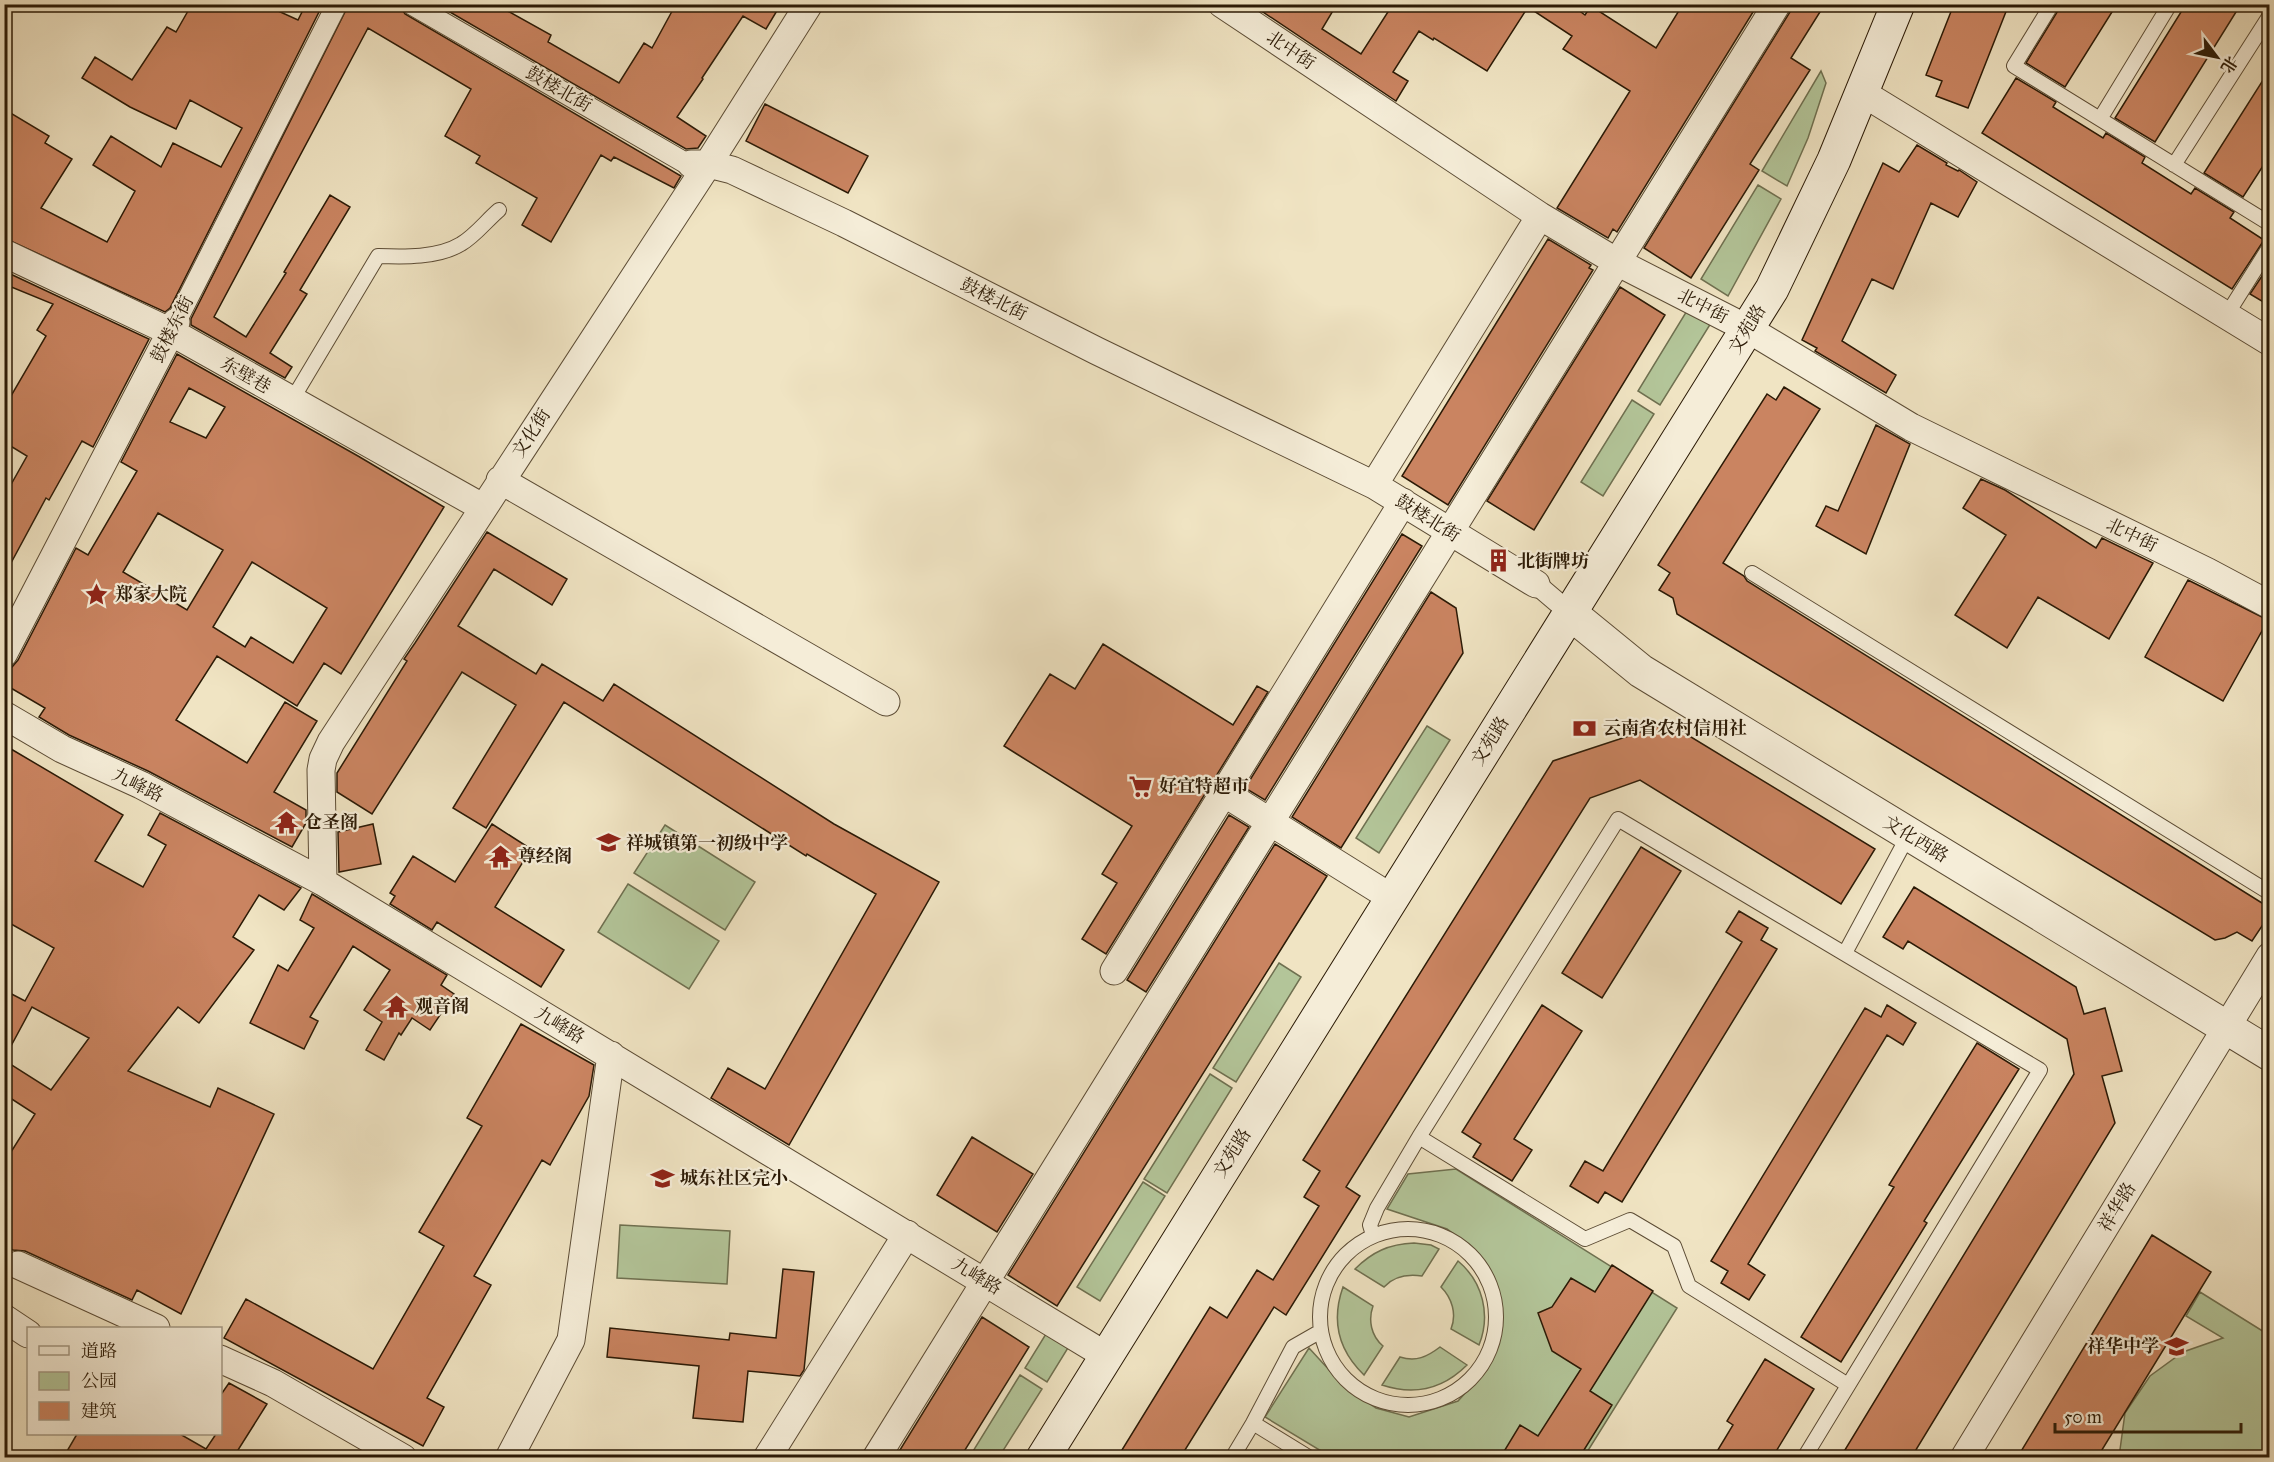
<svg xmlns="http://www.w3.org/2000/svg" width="2274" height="1462" font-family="'IM FELL Great Primer','Noto Serif SC',serif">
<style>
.green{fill:#b3c599;stroke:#6f7050;stroke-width:1.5}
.building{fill:#ca8461;stroke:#2b1a06;stroke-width:1.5;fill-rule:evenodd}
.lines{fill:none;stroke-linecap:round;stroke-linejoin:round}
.service-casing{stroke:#5c4c35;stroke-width:16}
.pedestrian-casing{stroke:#5c4c35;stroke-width:22}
.minor-casing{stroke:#5c4c35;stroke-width:29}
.tertiary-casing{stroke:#5c4c35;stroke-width:35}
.secondary-casing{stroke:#2b1a06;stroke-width:35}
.service{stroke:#f5edd8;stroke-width:14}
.pedestrian{stroke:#f5edd8;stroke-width:20}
.minor{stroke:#f5edd8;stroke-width:27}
.tertiary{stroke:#f5edd8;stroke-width:33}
.secondary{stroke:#f5edd8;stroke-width:33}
.labels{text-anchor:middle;stroke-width:4.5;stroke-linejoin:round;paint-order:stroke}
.street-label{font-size:18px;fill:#2b1a06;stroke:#f5edd8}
.poi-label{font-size:18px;font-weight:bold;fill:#2b1a06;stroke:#f5edd8;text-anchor:start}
</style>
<rect width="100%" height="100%" fill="#f0e4c3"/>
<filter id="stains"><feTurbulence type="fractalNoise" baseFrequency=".00333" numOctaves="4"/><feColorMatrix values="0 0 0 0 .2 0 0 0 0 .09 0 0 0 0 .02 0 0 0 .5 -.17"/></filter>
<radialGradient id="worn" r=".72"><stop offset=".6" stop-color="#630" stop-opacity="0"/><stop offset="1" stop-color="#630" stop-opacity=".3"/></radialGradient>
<path class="green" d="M 1821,71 L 1826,83 L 1808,138 L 1787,186 L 1762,171 Z
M 1758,185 L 1781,199 L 1728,296 L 1701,279 Z
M 1688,309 L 1711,323 L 1660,405 L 1638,391 Z
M 1632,400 L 1654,414 L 1603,496 L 1581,482 Z
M 1427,726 L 1450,740 L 1379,853 L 1356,838 Z
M 665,825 L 755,882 L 725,930 L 634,873 Z
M 628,884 L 719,941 L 689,989 L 598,932 Z
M 1279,963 L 1301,977 L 1236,1082 L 1213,1068 Z
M 1210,1074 L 1232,1088 L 1167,1193 L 1144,1179 Z
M 1456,1169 L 1677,1308 L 1584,1457 L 1331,1457 L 1265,1417 L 1309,1348 L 1342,1384 L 1376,1408 L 1409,1417 L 1458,1401 L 1483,1373 L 1501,1332 L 1501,1304 L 1487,1270 L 1467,1244 L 1447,1229 L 1387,1209 L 1408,1174 Z
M 1143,1182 L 1165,1196 L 1100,1301 L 1077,1287 Z
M 620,1225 L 730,1231 L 727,1284 L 617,1278 Z
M 1414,1243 L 1431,1245 L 1439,1249 L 1422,1276 C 1408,1274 1394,1276 1384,1287 L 1355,1269 C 1372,1252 1389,1244 1414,1243 Z
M 1458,1261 C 1483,1282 1491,1315 1479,1345 L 1451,1329 C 1457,1314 1452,1298 1441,1287 Z
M 1343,1287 L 1373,1306 C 1368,1320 1371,1336 1383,1346 L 1364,1375 C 1338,1350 1331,1321 1343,1287 Z
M 2200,1292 L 2269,1335 L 2269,1457 L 2119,1457 L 2125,1413 L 2150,1376 L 2183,1352 L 2223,1338 L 2186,1316 Z
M 1049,1329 L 1071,1343 L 1047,1382 L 1025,1368 Z
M 1440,1347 L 1467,1365 C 1443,1389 1415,1396 1382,1385 L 1400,1357 C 1416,1362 1427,1357 1440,1347 Z
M 1020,1375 L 1042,1389 L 999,1457 L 973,1457 L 970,1456 Z"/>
<path class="building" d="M 192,4 L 265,5 L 298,20 L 306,4 L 323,4 L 170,308 L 165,312 L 4,238 L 4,109 L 49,136 L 45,143 L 72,159 L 41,208 L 107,242 L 135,191 L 93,165 L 111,136 L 161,167 L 173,143 L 221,167 L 242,128 L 190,100 L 176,129 L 130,107 L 82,78 L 95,57 L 132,80 L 167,27 L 176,32 Z
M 349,4 L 399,4 L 405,14 L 681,176 L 674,188 L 614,157 L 611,161 L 601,155 L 551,242 L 522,225 L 537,198 L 476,163 L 480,156 L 445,136 L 471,89 L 368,28 L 214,317 L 246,337 L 286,273 L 284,272 L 330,195 L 350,207 L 300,290 L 307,294 L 270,353 L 292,367 L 285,378 L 191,325 L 191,319 Z
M 436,4 L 495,4 L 551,35 L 548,42 L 619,83 L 644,43 L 652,48 L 676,4 L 781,4 L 766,29 L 743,16 L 702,78 L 703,79 L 677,117 L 706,136 L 698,148 L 686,149 Z
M 1251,4 L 1337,4 L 1322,29 L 1361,54 L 1393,4 L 1570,4 L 1585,15 L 1591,6 L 1656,48 L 1683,4 L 1758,4 L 1617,232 L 1613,229 L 1608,238 L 1557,208 L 1630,91 L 1563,49 L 1572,36 L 1528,7 L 1487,71 L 1434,38 L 1433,40 L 1419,31 L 1393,72 L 1408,81 L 1396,101 Z
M 1793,4 L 1825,4 L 1791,58 L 1810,70 L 1750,164 L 1759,170 L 1691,278 L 1644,248 L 1790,12 Z
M 1954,4 L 2009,4 L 1968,108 L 1936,96 L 1942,81 L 1926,75 Z
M 2062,4 L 2117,4 L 2065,87 L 2026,63 Z
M 2186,4 L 2241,4 L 2155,142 L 2115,118 Z
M 2270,69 L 2270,155 L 2243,197 L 2204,173 Z
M 2016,78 L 2056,102 L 2053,107 L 2103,138 L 2106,133 L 2145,157 L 2142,163 L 2191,194 L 2195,188 L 2234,212 L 2230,218 L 2264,240 L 2232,289 L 1982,133 Z
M 765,104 L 868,156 L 848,193 L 746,141 Z
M 1917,145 L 1947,163 L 1946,165 L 1958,171 L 1959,170 L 1977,182 L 1958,217 L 1931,203 L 1893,289 L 1872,279 L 1842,341 L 1896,375 L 1886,393 L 1815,351 L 1817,348 L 1802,340 L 1883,163 L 1899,172 Z
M 1548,239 L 1591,265 L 1589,268 L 1593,270 L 1448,505 L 1402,476 Z
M 2270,264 L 2270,306 L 2250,294 Z
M 4,271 L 149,339 L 93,447 L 82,441 L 49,500 L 46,498 L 4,576 L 4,497 L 27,456 L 4,442 L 4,392 L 11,396 L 46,336 L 37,330 L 53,304 L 4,284 Z
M 1620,287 L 1665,315 L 1534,530 L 1487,501 Z
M 177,354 L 358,456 L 444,507 L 341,674 L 324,663 L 297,706 L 217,656 L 176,720 L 247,763 L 285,702 L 317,721 L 274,792 L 306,810 L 306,823 L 292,847 L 148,771 L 69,735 L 39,717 L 45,708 L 4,684 L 4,669 L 12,667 L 18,660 L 76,548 L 88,555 L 137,471 L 121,462 ZM 189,388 L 225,407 L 206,438 L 170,422 ZM 158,513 L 223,550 L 187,610 L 123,572 ZM 252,562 L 327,608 L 293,663 L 251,637 L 245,647 L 213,627 Z
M 1784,387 L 1820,409 L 1723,563 L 1744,576 L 1747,581 L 2270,908 L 2270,914 L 2252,941 L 2237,932 L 2225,938 L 2215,940 L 1677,614 L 1673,598 L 1659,590 L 1670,573 L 1658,565 L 1767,394 L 1776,400 Z
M 1876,425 L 1910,444 L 1866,554 L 1816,526 L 1826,506 L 1838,511 Z
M 1981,479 L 2005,490 L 2096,548 L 2102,538 L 2153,563 L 2109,639 L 2038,597 L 2007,648 L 1955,615 L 2006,535 L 1963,508 Z
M 487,532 L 567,579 L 552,605 L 494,569 L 458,626 L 536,674 L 542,664 L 603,701 L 614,684 L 834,824 L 939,882 L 789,1145 L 711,1098 L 728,1068 L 765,1089 L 876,894 L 807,854 L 806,856 L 564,702 L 486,828 L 453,808 L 516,705 L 462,672 L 372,814 L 337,792 L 337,773 L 407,661 L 404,659 L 415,643 Z
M 1402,534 L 1422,546 L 1265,800 L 1245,788 Z
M 2188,580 L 2268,620 L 2223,701 L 2145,657 Z
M 1431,592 L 1456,608 L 1463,653 L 1341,848 L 1292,817 Z
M 1103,644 L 1233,725 L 1257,686 L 1268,692 L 1106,954 L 1082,939 L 1117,883 L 1102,874 L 1132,826 L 1004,746 L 1050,674 L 1075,689 Z
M 1668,723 L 1875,849 L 1841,904 L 1640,780 L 1590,798 L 1346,1187 L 1360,1196 L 1286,1315 L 1274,1307 L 1180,1458 L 1117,1458 L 1210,1307 L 1227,1318 L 1257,1270 L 1273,1280 L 1319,1206 L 1304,1197 L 1320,1171 L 1303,1160 L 1553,761 Z
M 11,749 L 123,815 L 95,861 L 143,887 L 166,845 L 148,835 L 160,813 L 301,888 L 284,910 L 259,895 L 233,937 L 254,950 L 199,1023 L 178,1007 L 128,1071 L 210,1107 L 218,1088 L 274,1114 L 181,1314 L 137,1290 L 132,1300 L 25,1251 L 13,1250 L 4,1246 L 4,1163 L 35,1114 L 4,1094 L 4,1060 L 51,1090 L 89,1038 L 32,1007 L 4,1059 L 4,990 L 25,1001 L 54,948 L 4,920 L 4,760 Z
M 1229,815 L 1249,827 L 1146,992 L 1127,980 Z
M 373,824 L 381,864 L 339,872 L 338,832 Z
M 492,824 L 531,849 L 495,907 L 564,950 L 541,987 L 437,922 L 432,930 L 390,904 L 395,896 L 390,893 L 413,856 L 455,882 Z
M 1275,844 L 1327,876 L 1057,1306 L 1008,1275 Z
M 1641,847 L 1681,871 L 1602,998 L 1562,973 Z
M 1914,887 L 2076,987 L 2084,1014 L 2105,1008 L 2122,1071 L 2102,1076 L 2115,1123 L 1911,1458 L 1840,1458 L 2074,1074 L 2067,1039 L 1908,941 L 1903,949 L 1883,937 Z
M 312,894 L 447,975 L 441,985 L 454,994 L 430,1030 L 412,1018 L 401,1035 L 399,1033 L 384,1060 L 366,1050 L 382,1022 L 364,1010 L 390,970 L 353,946 L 310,1017 L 318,1021 L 304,1049 L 250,1023 L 278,965 L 288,971 L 314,928 L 300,920 Z
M 1739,911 L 1768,928 L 1761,940 L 1777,949 L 1622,1202 L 1605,1192 L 1598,1203 L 1570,1186 L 1585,1161 L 1603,1171 L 1742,942 L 1726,932 Z
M 1542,1005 L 1582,1031 L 1514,1139 L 1532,1150 L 1512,1181 L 1473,1157 L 1481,1144 L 1462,1132 Z
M 1887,1005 L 1916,1023 L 1903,1045 L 1887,1035 L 1748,1264 L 1765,1275 L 1749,1300 L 1721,1283 L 1728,1271 L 1711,1261 L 1865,1008 L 1881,1017 Z
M 521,1024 L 594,1065 L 589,1096 L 550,1165 L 542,1160 L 474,1276 L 491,1285 L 427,1398 L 444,1407 L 423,1446 L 224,1338 L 246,1299 L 373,1369 L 444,1246 L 419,1232 L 482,1126 L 467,1118 Z
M 1977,1043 L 2019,1069 L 1924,1221 L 1927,1223 L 1841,1362 L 1801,1337 L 1894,1187 L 1889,1185 Z
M 972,1137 L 1033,1174 L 997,1232 L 937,1195 Z
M 2152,1235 L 2211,1272 L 2097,1458 L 2017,1458 Z
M 1612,1265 L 1653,1291 L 1590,1391 L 1612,1405 L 1579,1458 L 1500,1458 L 1520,1425 L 1538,1436 L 1581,1369 L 1552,1351 L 1538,1313 L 1552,1307 L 1571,1278 L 1595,1292 Z
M 783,1269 L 814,1272 L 804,1370 L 800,1376 L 748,1371 L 743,1422 L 693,1418 L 699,1366 L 607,1357 L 610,1328 L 729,1340 L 730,1333 L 776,1338 Z
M 982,1317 L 1029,1347 L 960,1458 L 895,1458 Z
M 1765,1359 L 1814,1389 L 1772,1458 L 1713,1458 L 1733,1425 L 1727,1421 Z
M 229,1383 L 267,1404 L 233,1458 L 63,1458 L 77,1434 L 180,1434 L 206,1449 L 216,1434 L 220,1434 L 220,1396 Z"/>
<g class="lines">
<defs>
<path id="service" d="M 2052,4 L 2014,66 L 2270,224
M 2100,119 L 2170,4
M 2174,165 L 2270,15
M 2226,316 L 2270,246
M 292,400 L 378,256 C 404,257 438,258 461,244 C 475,236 487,220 499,210
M 1752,573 L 2270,893
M 1845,953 L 1909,834
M1320 1317a88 88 0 1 1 176 0a88 88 0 1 1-176 0Z
M 1373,1235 L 1370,1225 L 1377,1208 L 1419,1137
M 1253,1423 L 1310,1458
M 1232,1458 L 1253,1423 L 1293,1347 L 1321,1331
M 1804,1458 L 2040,1070 L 1618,819 L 1419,1137 L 1585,1239 L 1630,1220 L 1674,1246 L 1689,1286 L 1848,1385"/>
<path id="pedestrian" d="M 411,4 L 689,165
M 176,322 L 337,4
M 1536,584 L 1570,613"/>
<path id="minor" d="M 1222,4 L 1540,216 L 1617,262 L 1748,329 L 1911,427 L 2208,572 L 2270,605
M 1861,92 L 2270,342
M 691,164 L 708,164 L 732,170 L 844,223 L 1097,351 L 1374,485 L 1536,584
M 4,253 L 171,332 L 482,507
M 500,480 L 886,702
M 1374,485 L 1540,216
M 4,653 L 176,322
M 4,715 L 62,749 L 141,785 L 323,882 L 1105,1355
M 1224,793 L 1392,898
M 323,882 L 321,770 L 323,759 L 331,742 L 708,164 L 809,4
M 1114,971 L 1403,502
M 18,1265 L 156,1328
M 4,1318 L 28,1334
M 220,1359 L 273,1383 L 403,1458
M 509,1458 L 571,1340 L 611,1055
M 767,1458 L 907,1234
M 876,1458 L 1777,4
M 1964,1458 L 2270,956"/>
<path id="tertiary" d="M 1570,613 L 1641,671 L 2270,1054"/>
<path id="secondary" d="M 1043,1458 L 1772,289 L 1834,160 L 1898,4"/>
</defs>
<use href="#service" class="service-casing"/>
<use href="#pedestrian" class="pedestrian-casing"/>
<use href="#minor" class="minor-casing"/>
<use href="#tertiary" class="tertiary-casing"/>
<use href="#secondary" class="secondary-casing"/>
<use href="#service" class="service"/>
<use href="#pedestrian" class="pedestrian"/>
<use href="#minor" class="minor"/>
<use href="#tertiary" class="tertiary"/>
<use href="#secondary" class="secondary"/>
</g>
<defs>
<symbol id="building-bare" viewBox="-9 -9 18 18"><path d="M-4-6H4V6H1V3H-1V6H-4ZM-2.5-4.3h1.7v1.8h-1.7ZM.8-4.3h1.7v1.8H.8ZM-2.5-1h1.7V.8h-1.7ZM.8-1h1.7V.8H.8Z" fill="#8f2418" stroke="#f5edd8" stroke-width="2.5" paint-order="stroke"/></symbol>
<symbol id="sight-bare" viewBox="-9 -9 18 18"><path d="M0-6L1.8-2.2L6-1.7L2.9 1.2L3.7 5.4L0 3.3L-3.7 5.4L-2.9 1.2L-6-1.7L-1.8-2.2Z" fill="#8f2418" stroke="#f5edd8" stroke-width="2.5" paint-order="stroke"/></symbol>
<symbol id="bank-bare" viewBox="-9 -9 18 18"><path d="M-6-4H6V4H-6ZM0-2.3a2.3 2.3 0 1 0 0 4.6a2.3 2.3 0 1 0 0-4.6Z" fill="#8f2418" stroke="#f5edd8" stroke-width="2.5" paint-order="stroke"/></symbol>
<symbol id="supermarket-bare" viewBox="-9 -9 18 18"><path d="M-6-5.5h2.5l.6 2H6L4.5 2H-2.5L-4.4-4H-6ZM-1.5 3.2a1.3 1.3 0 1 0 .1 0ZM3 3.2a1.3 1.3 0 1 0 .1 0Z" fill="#8f2418" stroke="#f5edd8" stroke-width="2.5" paint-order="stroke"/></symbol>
<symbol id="temple-bare" viewBox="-9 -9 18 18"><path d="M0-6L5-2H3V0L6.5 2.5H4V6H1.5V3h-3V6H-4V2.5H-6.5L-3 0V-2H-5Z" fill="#8f2418" stroke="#f5edd8" stroke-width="2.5" paint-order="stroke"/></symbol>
<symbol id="school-bare" viewBox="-9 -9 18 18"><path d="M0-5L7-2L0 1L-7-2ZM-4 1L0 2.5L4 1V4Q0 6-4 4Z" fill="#8f2418" stroke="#f5edd8" stroke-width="2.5" paint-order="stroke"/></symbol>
</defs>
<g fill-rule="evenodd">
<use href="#building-bare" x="1482" y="544" width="33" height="33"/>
<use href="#sight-bare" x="80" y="578" width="33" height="33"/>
<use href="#bank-bare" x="1568" y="712" width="33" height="33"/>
<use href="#supermarket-bare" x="1124" y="770" width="33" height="33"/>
<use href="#temple-bare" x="270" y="806" width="33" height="33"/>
<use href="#school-bare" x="592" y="826" width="33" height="33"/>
<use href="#temple-bare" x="484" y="840" width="33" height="33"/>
<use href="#temple-bare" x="380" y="990" width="33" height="33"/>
<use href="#school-bare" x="646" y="1162" width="33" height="33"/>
<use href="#school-bare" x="2160" y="1330" width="33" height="33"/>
</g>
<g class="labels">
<g class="street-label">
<text transform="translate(1291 50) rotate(34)" y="6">北中街</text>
<text transform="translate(559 89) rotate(30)" y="6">鼓楼北街</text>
<text transform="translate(994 299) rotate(27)" y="6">鼓楼北街</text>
<text transform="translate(1703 306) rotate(27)" y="6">北中街</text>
<text transform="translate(172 329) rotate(-63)" y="6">鼓楼东街</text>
<text transform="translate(1747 329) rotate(-59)" y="6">文苑路</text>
<text transform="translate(246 375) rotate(30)" y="6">东壁巷</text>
<text transform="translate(531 433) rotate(-57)" y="6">文化街</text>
<text transform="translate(1428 518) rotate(32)" y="6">鼓楼北街</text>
<text transform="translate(2132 535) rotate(26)" y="6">北中街</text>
<text transform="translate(1490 741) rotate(-58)" y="6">文苑路</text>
<text transform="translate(138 785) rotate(26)" y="6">九峰路</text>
<text transform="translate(1916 839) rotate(31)" y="6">文化西路</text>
<text transform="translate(560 1025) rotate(31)" y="6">九峰路</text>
<text transform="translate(1232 1153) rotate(-58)" y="6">文苑路</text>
<text transform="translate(2117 1207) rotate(-59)" y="6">祥华路</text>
<text transform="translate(977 1276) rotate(31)" y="6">九峰路</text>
</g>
<g class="poi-label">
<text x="1517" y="567">北街牌坊</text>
<text x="115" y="600">郑家大院</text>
<text x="1603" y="734">云南省农村信用社</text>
<text x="1159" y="792">好宜特超市</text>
<text x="304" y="828">仓圣阁</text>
<text x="626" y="849">祥城镇第一初级中学</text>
<text x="518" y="862">尊经阁</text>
<text x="415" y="1012">观音阁</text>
<text x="680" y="1184">城东社区完小</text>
<text x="2159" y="1352" text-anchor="end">祥华中学</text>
</g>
</g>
<rect width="2274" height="1462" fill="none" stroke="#f0e4c3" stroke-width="24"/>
<rect x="6" y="6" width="2262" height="1450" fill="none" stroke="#2b1a06" stroke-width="3"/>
<rect x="12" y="12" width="2250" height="1438" fill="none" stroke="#2b1a06" stroke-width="1.5"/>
<rect x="27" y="1327" width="195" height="108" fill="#f5edd8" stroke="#a49984" stroke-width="1.5"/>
<rect x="39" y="1346" width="30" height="9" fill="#f5edd8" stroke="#a49984" stroke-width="1.5"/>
<text x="81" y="1357" font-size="18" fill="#2b1a06">道路</text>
<rect x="39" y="1372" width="30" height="18" fill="#b3c599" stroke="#a49984" stroke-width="1.5"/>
<text x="81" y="1387" font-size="18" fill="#2b1a06">公园</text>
<rect x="39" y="1402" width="30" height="18" fill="#ca8461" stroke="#a49984" stroke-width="1.5"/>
<text x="81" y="1417" font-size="18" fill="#2b1a06">建筑</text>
<g transform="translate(2217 57) rotate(122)" stroke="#f5edd8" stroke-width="4.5" paint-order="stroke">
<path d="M0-4.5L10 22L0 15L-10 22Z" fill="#2b1a06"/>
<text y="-9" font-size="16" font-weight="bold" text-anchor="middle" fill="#2b1a06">北</text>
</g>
<path d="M2055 1423v9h186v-9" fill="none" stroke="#2b1a06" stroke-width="3"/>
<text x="2064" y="1423" font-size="18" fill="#2b1a06" stroke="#f5edd8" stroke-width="4.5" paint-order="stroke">50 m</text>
<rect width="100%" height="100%" filter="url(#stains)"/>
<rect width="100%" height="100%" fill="url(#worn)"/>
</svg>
